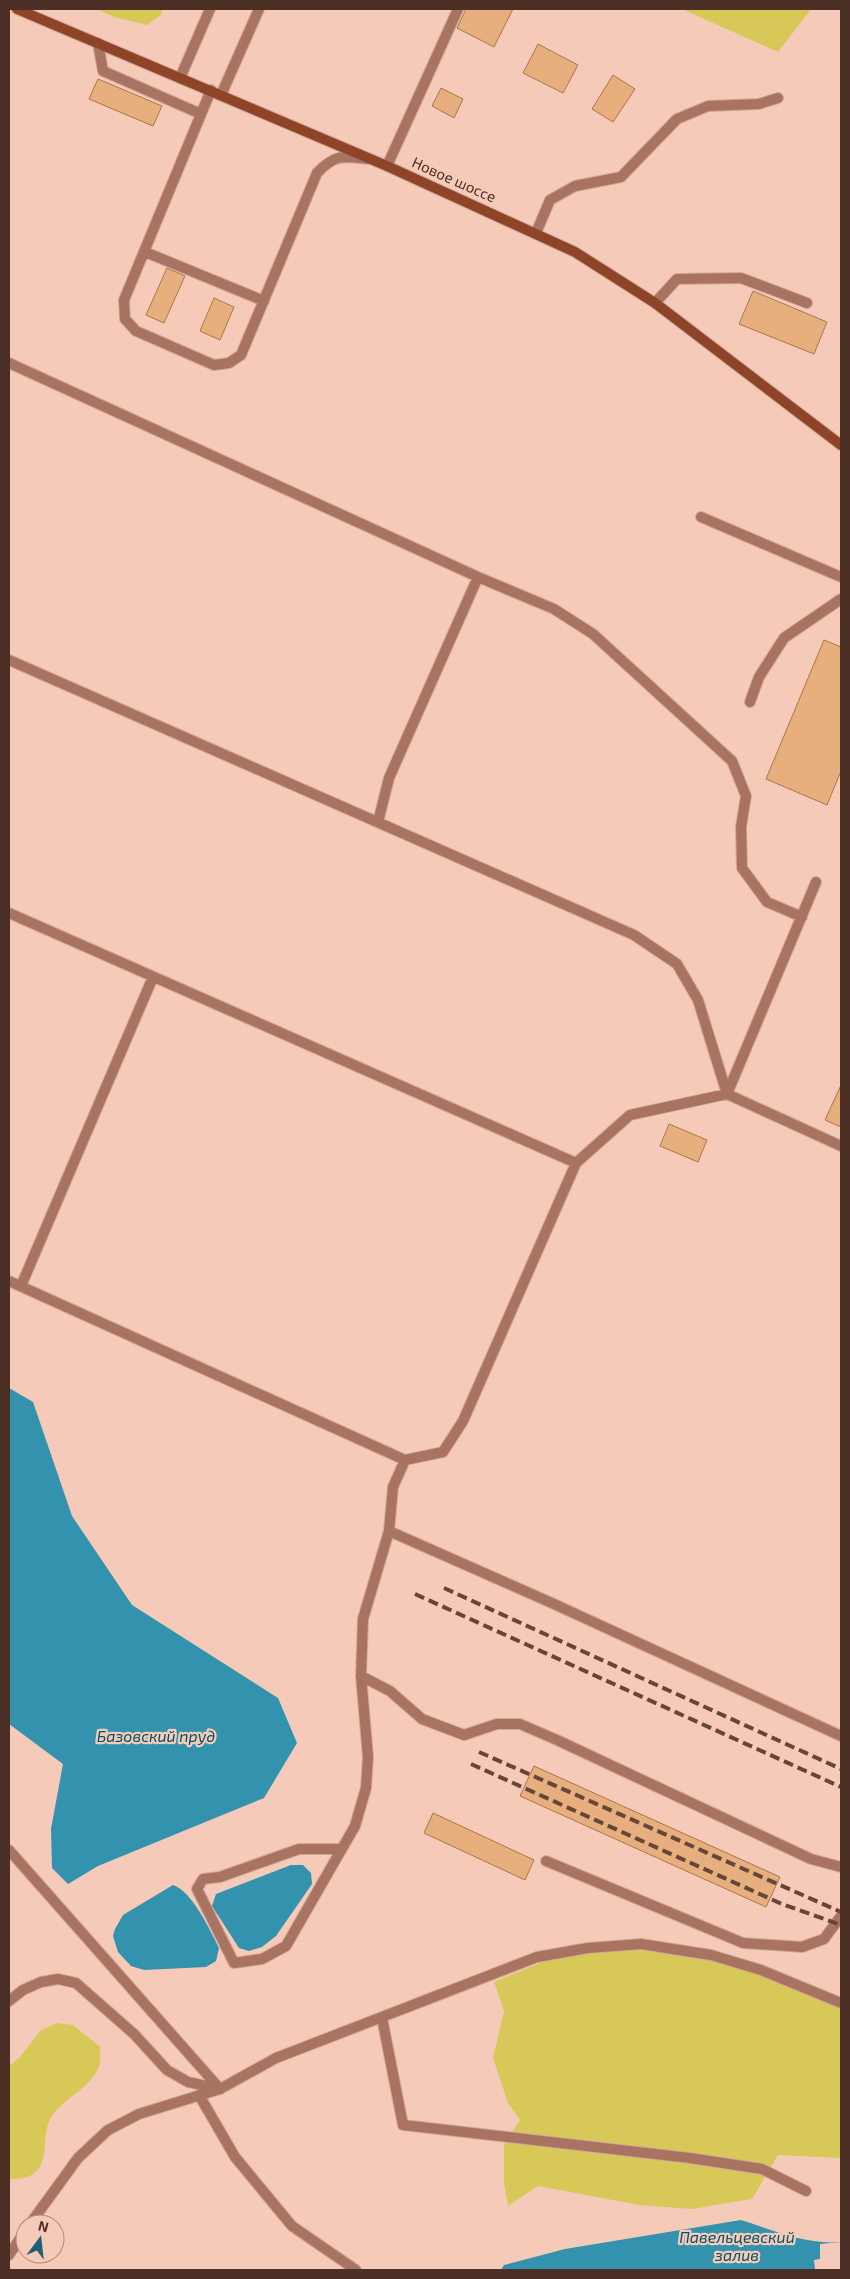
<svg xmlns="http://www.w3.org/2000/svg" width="850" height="2279" font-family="'Exo 2',sans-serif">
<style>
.green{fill:#d8c857}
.water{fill:#3392ae}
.pier{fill:#f6cab9}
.building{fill:#e8af7e;stroke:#ab7546}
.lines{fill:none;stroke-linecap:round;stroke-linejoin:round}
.service-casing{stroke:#d1a898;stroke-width:12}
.minor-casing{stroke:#d1a898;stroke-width:12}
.secondary-casing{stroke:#d1a898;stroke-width:12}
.service{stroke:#a87461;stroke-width:10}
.minor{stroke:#a87461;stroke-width:10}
.secondary{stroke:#8d4427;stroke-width:10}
.rail{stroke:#66463a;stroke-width:4;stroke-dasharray:10 5;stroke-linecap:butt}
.labels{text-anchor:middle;stroke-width:4.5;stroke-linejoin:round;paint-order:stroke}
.street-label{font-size:15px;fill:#4c2f24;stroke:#f6cab9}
.water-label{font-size:16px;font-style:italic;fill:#005468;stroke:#f6cab9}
</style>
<rect width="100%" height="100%" fill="#f6cab9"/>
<path class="green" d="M 97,9 L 162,9 L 161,15 L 147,25 L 114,17 Z
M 682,9 L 811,9 L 778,52 Z
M 626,1945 L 715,1958 L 841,2004 L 841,2158 L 778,2155 L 752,2199 L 692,2209 L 639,2205 L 538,2186 L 508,2206 L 504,2182 L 504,2145 L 520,2120 L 508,2103 L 493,2058 L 504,2011 L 494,1982 L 549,1959 Z
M 57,2023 L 73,2025 L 100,2047 C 100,2053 101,2061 99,2066 C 91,2088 64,2098 52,2116 C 41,2133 49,2152 39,2168 C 33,2178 20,2179 9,2179 L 9,2066 L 20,2057 L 41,2030 Z"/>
<path class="water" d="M 9,1388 L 33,1402 L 72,1516 L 132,1605 L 278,1698 L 297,1743 L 264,1798 L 98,1866 L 68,1884 L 52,1868 L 51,1829 L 63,1764 L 9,1724 Z
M 291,1865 L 303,1865 L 311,1873 L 312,1884 L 276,1936 L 262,1947 L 249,1951 L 239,1948 L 212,1906 L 216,1894 Z
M 173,1885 C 192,1891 210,1930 219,1948 L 216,1961 L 206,1967 L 144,1970 L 131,1966 L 118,1952 L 113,1936 L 115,1929 L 123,1915 Z
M 741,2220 C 775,2231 806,2245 841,2242 L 841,2270 L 501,2270 L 504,2265 L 565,2249 Z"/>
<path class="pier" d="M 841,2242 L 841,2270 L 815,2270 L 814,2260 L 820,2259 L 820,2244 Z"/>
<path class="building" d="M 466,9 L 513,9 L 494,47 L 457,28 Z
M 538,44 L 578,65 L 563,93 L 523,73 Z
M 613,75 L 635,89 L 613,122 L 592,109 Z
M 98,79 L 162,106 L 153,126 L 89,99 Z
M 441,88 L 463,99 L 454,118 L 432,106 Z
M 167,268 L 185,276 L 164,323 L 146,315 Z
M 753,291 L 827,322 L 814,354 L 739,324 Z
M 214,298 L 234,307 L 220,340 L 200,331 Z
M 824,640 L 841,647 L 841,771 L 827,805 L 766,779 Z
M 841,1085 L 841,1127 L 825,1120 Z
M 669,1124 L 707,1140 L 698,1162 L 660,1146 Z
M 534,1766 L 780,1877 L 766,1907 L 520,1796 Z
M 433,1813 L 534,1860 L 525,1880 L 424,1833 Z"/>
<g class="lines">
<defs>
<path id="service" d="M 98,43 L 103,71 L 201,114
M 180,78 L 210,9
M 211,90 L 124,300 L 125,319 L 136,331 L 214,365 L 229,363 L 241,355 L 317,173 C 335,154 343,156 368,159
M 221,95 L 259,9
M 387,166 L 458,9
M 536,233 L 550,200 L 575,186 L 621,177 L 677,119 L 708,106 L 759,104 L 778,98
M 145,252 L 264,301
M 655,303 L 677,279 L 741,278 L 807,303
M 9,363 L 478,577 L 554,609 L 593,634 L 732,761 L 746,796 L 741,827 L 742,868 L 767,902 L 802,917
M 701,517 L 841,577
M 9,660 L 634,935 L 677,964 L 698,1000 L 727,1094
M 750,702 L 759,677 L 784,638 L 841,599
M 378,822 L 389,778 L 478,577
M 9,913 L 576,1163
M 727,1094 L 816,882
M 841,1146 L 727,1094 L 630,1115 L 576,1163 L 463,1421 L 443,1452 L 405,1460 L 393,1487 L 389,1531 L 554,1604 L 841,1736
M 9,1281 L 405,1460
M 21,1286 L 153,977
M 361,1676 L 390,1691 L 422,1719 L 464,1735 L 497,1724 L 520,1724 L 557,1740 L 811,1859 L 841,1867
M 341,1849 L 299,1849 L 220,1877 L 203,1879 L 197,1889 L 234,1963 L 262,1959 L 286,1946 L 355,1826 L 366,1788 L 368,1757 L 361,1676 L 363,1619 L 389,1531
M 9,1850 L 220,2089
M 546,1861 L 743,1943 L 802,1947 L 824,1939 L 841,1916
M 9,2001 L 23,1990 L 41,1982 L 58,1979 L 76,1983 L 134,2034 L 167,2070 L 188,2082 L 220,2089
M 382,2018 L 403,2125 L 690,2158 L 762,2169 L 806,2191
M 199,2095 L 235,2157 L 292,2226 L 356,2270"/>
<path id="minor" d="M 30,2224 L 78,2158 L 108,2130 L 139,2114 L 220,2089 L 276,2058 L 537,1957 L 588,1948 L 641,1944 L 711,1955 L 761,1970 L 841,2003
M 9,2255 L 25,2231"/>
<path id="secondary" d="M 17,9 L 387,166 L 575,252 L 655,303 L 841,445"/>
</defs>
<use href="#service" class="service-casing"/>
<use href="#minor" class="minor-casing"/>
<use href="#secondary" class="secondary-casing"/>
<use href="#service" class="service"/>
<use href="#minor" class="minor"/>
<use href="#secondary" class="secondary"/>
<path class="rail" d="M 444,1588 L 841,1769
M 415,1594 L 841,1787
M 479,1752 L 841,1912
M 471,1764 L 782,1904 L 841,1925"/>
</g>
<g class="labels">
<g class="street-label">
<text transform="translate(454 180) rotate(24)" y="5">Новое шоссе</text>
</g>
<g class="water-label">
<text x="156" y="1742">Базовский пруд</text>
<text x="737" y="2243">Павельцевский<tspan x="737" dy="18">залив</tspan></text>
</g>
</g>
<rect width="850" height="2279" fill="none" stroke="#4c2f24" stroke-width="20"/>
<g transform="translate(40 2239) rotate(15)"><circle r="24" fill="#f6cab9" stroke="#b28c7d"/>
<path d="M0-4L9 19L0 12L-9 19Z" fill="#1d6074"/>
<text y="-8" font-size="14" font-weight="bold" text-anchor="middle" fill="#4c2f24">N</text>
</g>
</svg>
